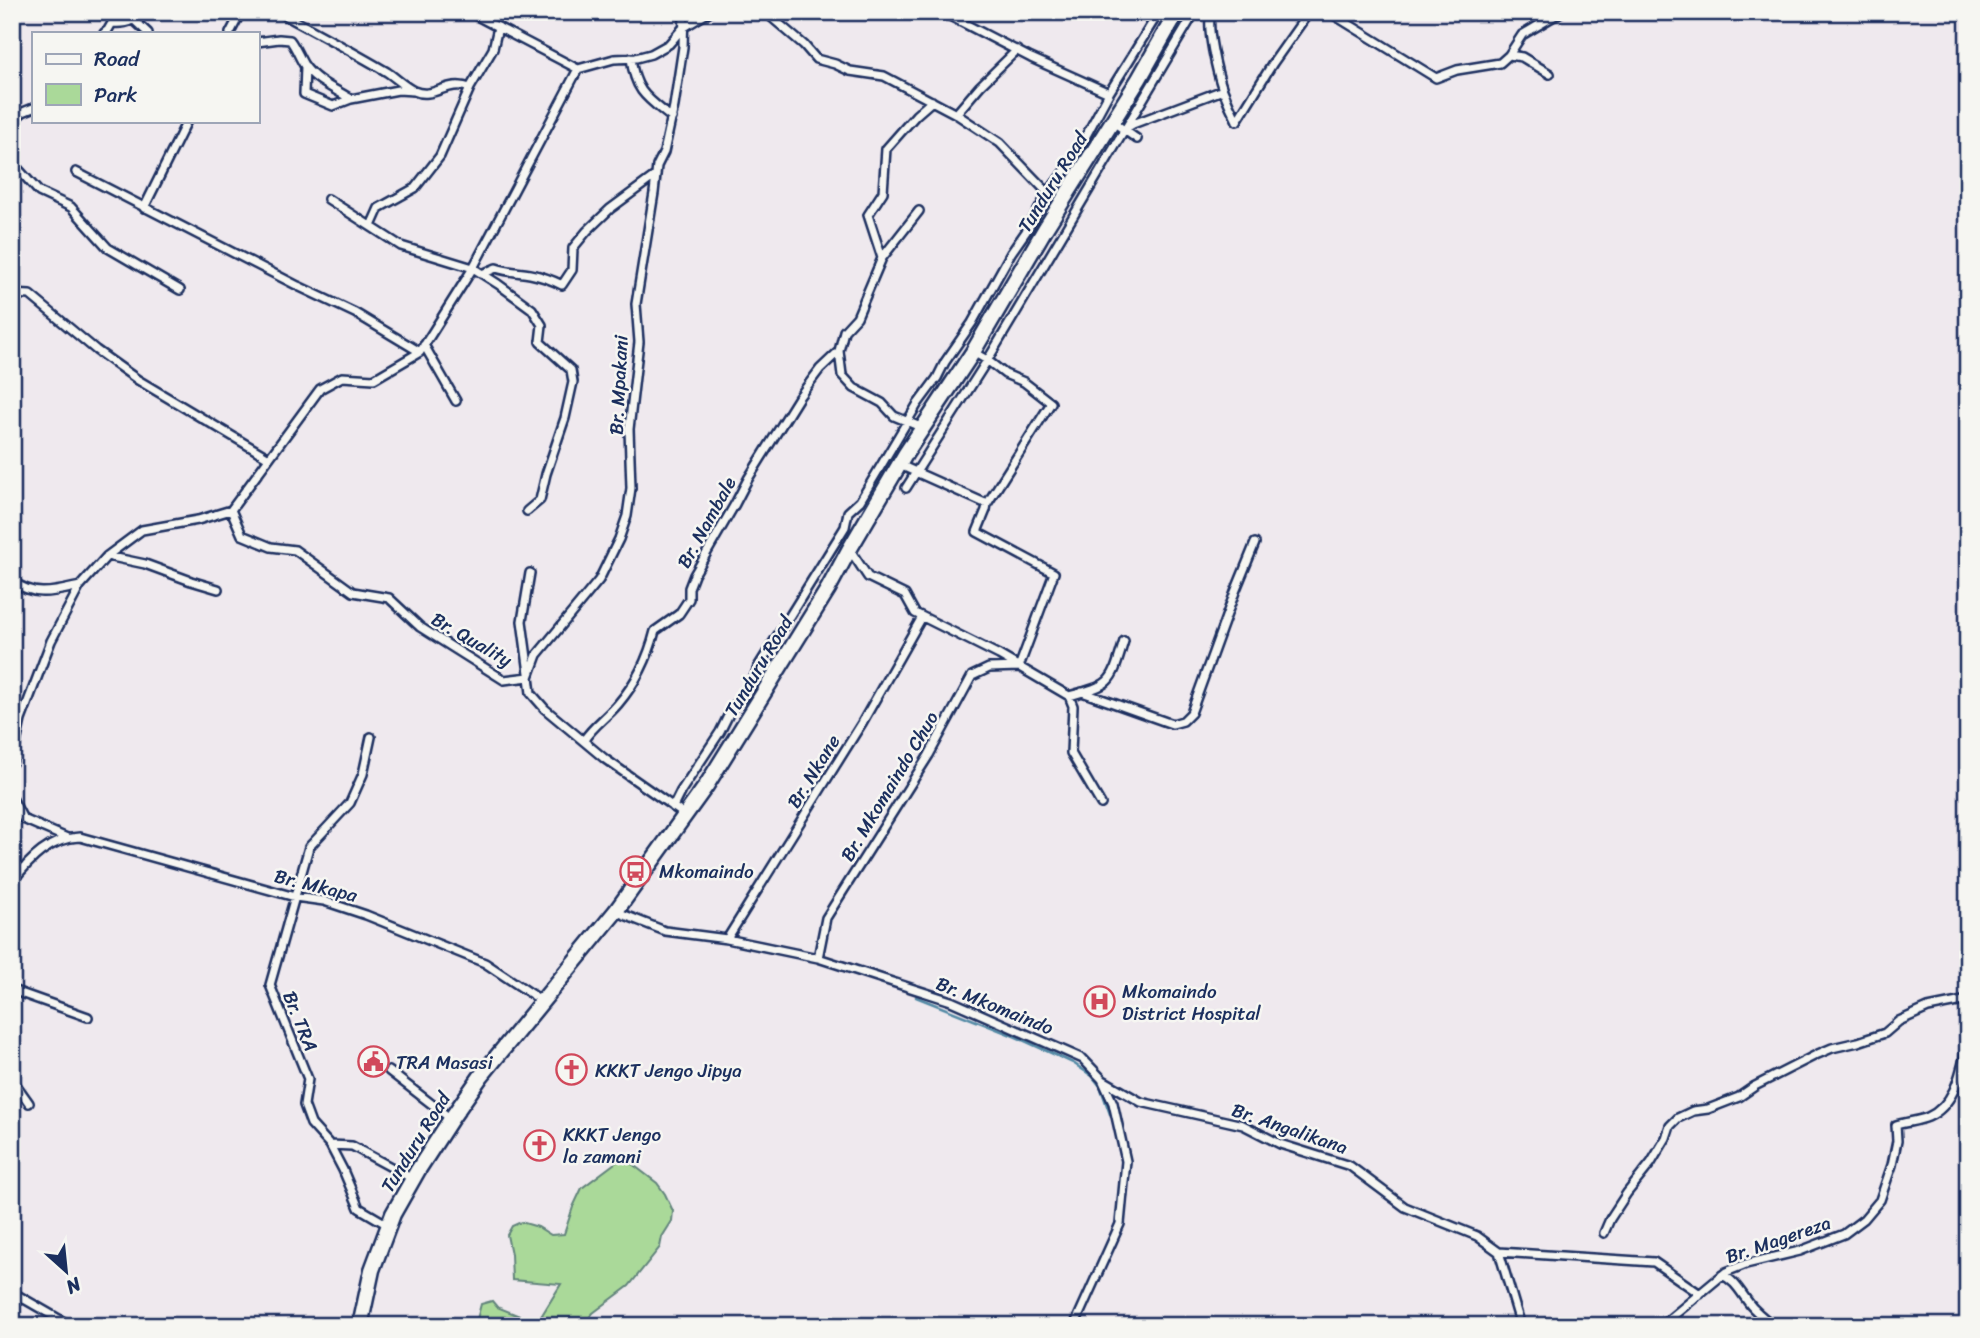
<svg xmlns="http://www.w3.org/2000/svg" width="1980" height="1338" font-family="Sriracha,sans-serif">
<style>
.green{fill:#aad999;stroke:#62847c;stroke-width:2}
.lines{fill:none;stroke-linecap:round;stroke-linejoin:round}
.stream{stroke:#538aa5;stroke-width:2.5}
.street-casing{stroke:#1b2f5e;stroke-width:12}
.highway-casing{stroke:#1b2f5e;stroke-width:19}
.street{stroke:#f6f6f2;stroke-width:7}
.highway{stroke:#f6f6f2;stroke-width:14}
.labels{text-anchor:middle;stroke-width:5;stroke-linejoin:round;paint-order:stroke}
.street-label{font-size:19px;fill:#1b2f5e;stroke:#f6f6f2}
.poi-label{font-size:19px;fill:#1b2f5e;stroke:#f6f6f2;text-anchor:start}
</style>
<rect width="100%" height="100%" fill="#efe9ee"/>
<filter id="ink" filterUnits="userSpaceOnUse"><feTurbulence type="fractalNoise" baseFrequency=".0143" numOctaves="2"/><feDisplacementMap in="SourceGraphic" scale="14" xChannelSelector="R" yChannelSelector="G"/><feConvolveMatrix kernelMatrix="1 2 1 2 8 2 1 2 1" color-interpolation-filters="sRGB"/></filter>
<g filter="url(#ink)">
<path class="green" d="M 623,1157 L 657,1183 L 665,1194 L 673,1211 L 672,1221 L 662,1237 L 660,1247 L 629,1286 L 593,1313 L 582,1326 L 472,1326 L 476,1323 L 481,1304 L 492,1301 L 497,1307 L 537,1323 L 561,1284 L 512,1280 L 511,1254 L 507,1235 L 512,1226 L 521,1222 L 538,1227 L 551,1235 L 564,1234 L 573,1207 L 582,1188 Z"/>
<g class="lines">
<path class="stream" d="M 916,997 L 1014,1036 L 1073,1063 L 1092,1076 L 1100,1086 L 1110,1114"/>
<defs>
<path id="street" d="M 117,12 L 134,20 L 148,33
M 279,12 C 315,32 352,51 387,72 C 396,78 404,86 414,91 C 434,100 447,79 470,88
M 469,12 L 578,69 L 614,59 L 636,58 L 651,54 L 669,44 L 683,28 L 709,12
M 760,12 L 770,16
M 770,12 L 770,16 L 804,45 L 816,59 L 835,64 L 850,71 L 884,76 L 956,114 L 1000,143 L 1048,193
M 942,12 L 1031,58 L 1109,93
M 1211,12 C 1206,28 1217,73 1223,90 C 1227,100 1232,111 1237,121
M 1329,12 L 1436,78 L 1457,70 L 1500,63 L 1509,55 L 1522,57 L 1550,74
M 1603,12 L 1612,14 L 1614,12
M 104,33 L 108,30 L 112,23 C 123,24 134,23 140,12
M 230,33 L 241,12
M 257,42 L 279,39 L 290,40 C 296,48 299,57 304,65 C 315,81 335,89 351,99 L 398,90 L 414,91
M 1509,55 L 1522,35 L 1561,12
M 631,58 C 635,92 647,98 672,118
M 305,66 L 304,94 L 333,106 L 351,99
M 956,114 L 980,86 L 1017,50
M 12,121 L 23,112 L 33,108
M 1237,121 L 1273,63 L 1309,12
M 1113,122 L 1137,139
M 1128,127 L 1133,124 L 1223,90
M 12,162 L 39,192 L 71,207 L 108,248 L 180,290
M 76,172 L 298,286 L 355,313 L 420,352
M 328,199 L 401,246 L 473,268 L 498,284 L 532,309 L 542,325 L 540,342 L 571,370 L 573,382 L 565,418 L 546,474 L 540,500 L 527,511
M 144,208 L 187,121
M 371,226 L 379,208 L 415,188 L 440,156 L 470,88 L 493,49 L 498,27
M 882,258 L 919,211
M 482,274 L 496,268 C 508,272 518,272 530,274 C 541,276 552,280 562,285 L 572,270 L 573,248 L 587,231 L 610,209 L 656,175
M 12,294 L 30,295 L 96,350 L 138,380 L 269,458
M 424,345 L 456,401
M 973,352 L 987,360 L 1005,374 L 1024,382 L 1051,403 L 987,504
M 923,428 L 894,416 L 882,403 L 854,388 L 842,375 L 839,351 L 844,331 L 857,317 L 882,258 L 868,215 L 883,192 L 886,149 L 916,115 L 932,101
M 906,488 L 990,356 L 1195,12
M 231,510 L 242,535 L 271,547 L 295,550 L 353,592 L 389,598 L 420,627 L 504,680 L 529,677 L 531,693 L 545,709 L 605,759 L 685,815
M 850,550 L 868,577 L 905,595 L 915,613 L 999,655 L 1069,696 L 1073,706 L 1071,753 L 1101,804
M 107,556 L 145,564 L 191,581 L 218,589
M 12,581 C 36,598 53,592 80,586
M 529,673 L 522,621 L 530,573
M 529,677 L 537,655 L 599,580 L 619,539 L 627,516 L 631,488 L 629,429 L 639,342 L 636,304 L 654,193 L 657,166 L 664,152 L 674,106 L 683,47 L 684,12
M 1082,692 L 1172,724 L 1183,721 L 1191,713 L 1235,592 L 1255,543
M 1069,696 C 1113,684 1111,684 1124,641
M 371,737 L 363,774 L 350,803 L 309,847 L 270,985 L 308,1079 L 304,1105 L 311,1124 L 330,1145 L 343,1170 L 359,1208 L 388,1225
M 584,740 C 593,726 607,717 618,704 C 636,683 648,659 655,631 L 679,614 L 689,599 L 689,588 L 694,575 L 735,504 L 748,479 L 799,397 L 820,369 L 839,351
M 12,763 L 21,720 L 51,641 L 80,586 L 107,556 L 142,530 L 198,520 L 231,510 L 320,389 L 342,377 L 374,379 L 420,352 L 473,268 L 578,69
M 12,798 L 23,819 L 67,838
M 673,807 L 681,791 L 720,732 L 732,708 L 749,691 L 758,667 L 845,527 L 848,512 L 860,501 L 917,405 L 937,378 L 945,362 L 972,323 L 1011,253 L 1027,230 L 1048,193 L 1074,158 L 1109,93 L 1159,12
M 12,882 C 30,859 50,838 80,837 L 295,897 L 324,901 L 366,915 L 485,963 L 542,1001
M 617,912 L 665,931 L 727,939 L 818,958 L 951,1001 L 1083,1059 L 1102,1079 L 1113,1103 L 1126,1161 L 1120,1224 L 1074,1326
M 727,939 L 862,723 L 922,617
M 818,958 L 826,918 L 929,755 L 972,676 L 989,668 L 1019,667 L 1054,573 L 977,532 L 986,510 L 987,504 L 900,465
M 12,990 L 88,1017
M 389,1071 L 451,1119
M 12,1079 L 29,1103
M 1103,1080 L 1141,1102 L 1243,1125 L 1280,1144 L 1350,1166 L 1405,1207 L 1477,1236 L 1499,1252 L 1521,1326
M 330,1145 L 352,1146 L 413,1179
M 1604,1233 L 1610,1219 L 1627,1193 L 1651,1163 L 1666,1138 L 1670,1126 L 1678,1118 L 1693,1111 L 1708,1109 L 1739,1097 L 1755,1086 L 1818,1054 L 1832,1048 L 1858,1042 L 1885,1033 L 1899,1021 L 1928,1008 L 1968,1000
M 1499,1252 L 1654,1262 L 1700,1294
M 1722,1275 C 1737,1281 1742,1296 1753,1308 C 1760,1315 1767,1321 1775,1326
M 12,1292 L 71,1326
M 1661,1326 L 1726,1272 L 1746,1264 L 1800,1251 L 1844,1234 L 1864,1219 L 1880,1200 L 1892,1165 L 1897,1141 L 1896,1125 C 1906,1122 1919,1121 1928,1117 C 1957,1104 1961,1069 1968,1042"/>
<path id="highway" d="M 360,1326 L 372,1270 L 393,1214 L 418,1170 L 451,1119 L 481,1076 L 616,911 L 706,786 L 828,589 L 849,550 L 906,453 L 973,352 L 1045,229 L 1139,79 L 1177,12"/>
</defs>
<use href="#street" class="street-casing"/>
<use href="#highway" class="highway-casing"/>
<use href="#street" class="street"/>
<use href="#highway" class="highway"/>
</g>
</g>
<defs>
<symbol id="bus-ring" viewBox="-11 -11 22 22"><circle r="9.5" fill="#f6f6f2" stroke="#d1495b" stroke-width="1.5"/><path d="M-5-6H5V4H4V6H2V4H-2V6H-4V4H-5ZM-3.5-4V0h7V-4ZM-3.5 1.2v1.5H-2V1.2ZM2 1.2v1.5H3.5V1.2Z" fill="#d1495b"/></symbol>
<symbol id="hospital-ring" viewBox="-11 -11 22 22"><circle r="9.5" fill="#f6f6f2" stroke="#d1495b" stroke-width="1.5"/><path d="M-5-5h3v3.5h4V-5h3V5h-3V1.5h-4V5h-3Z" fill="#d1495b"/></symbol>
<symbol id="civic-ring" viewBox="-11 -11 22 22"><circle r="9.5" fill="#f6f6f2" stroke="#d1495b" stroke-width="1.5"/><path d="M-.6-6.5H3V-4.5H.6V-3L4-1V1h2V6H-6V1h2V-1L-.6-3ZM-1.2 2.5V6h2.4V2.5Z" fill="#d1495b"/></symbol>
<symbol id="church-ring" viewBox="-11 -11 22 22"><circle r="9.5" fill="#f6f6f2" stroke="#d1495b" stroke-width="1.5"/><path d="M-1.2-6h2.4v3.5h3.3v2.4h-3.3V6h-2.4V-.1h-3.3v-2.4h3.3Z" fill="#d1495b"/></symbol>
</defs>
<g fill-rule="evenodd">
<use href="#bus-ring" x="618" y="854" width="35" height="35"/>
<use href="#hospital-ring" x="1082" y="984" width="35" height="35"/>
<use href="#civic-ring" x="356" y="1044" width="35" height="35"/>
<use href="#church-ring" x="554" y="1052" width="35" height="35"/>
<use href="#church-ring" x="522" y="1128" width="35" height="35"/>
</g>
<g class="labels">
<g class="street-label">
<text transform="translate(1052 182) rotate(-58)" y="7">Tunduru Road</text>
<text transform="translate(618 385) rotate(-87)" y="7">Br. Mpakani</text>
<text transform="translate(706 522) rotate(-61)" y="7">Br. Nambale</text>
<text transform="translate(472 639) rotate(30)" y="7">Br. Quality</text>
<text transform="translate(758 666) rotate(-59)" y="7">Tunduru Road</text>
<text transform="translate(813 771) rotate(-58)" y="7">Br. Nkane</text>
<text transform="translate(889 786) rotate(-59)" y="7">Br. Mkomaindo Chuo</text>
<text transform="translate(316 885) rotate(14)" y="7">Br. Mkapa</text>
<text transform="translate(995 1005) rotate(22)" y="7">Br. Mkomaindo</text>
<text transform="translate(301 1021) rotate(68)" y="7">Br. TRA</text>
<text transform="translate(1290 1128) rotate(19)" y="7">Br. Angalikana</text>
<text transform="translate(415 1142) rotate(-58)" y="7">Tunduru Road</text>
<text transform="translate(1778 1239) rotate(-19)" y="7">Br. Magereza</text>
</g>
<g class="poi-label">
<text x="659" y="878">Mkomaindo</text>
<text x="1122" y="998">Mkomaindo<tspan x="1122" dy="22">District Hospital</tspan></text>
<text x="396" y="1069">TRA Masasi</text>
<text x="595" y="1077">KKKT Jengo Jipya</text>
<text x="563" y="1141">KKKT Jengo<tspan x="563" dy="22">la zamani</tspan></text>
</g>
</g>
<rect width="1980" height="1338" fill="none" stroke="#f6f6f2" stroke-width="42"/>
<rect x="21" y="21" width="1938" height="1296" fill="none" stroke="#1b2f5e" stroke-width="2.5" filter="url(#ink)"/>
<rect x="32" y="32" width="228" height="91" fill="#f6f6f2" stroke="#9ea6b7" stroke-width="2"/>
<rect x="46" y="54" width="35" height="10" fill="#f6f6f2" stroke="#9ea6b7" stroke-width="2"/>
<text x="94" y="66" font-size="21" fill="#1b2f5e">Road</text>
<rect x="46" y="84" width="35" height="21" fill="#aad999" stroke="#9ea6b7" stroke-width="2"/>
<text x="94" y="102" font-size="21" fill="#1b2f5e">Park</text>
<g transform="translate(66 1271) rotate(153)" stroke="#f6f6f2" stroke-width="5" paint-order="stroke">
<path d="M0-5L12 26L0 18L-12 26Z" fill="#1b2f5e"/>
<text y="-10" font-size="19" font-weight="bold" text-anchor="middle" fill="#1b2f5e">N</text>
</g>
</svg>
